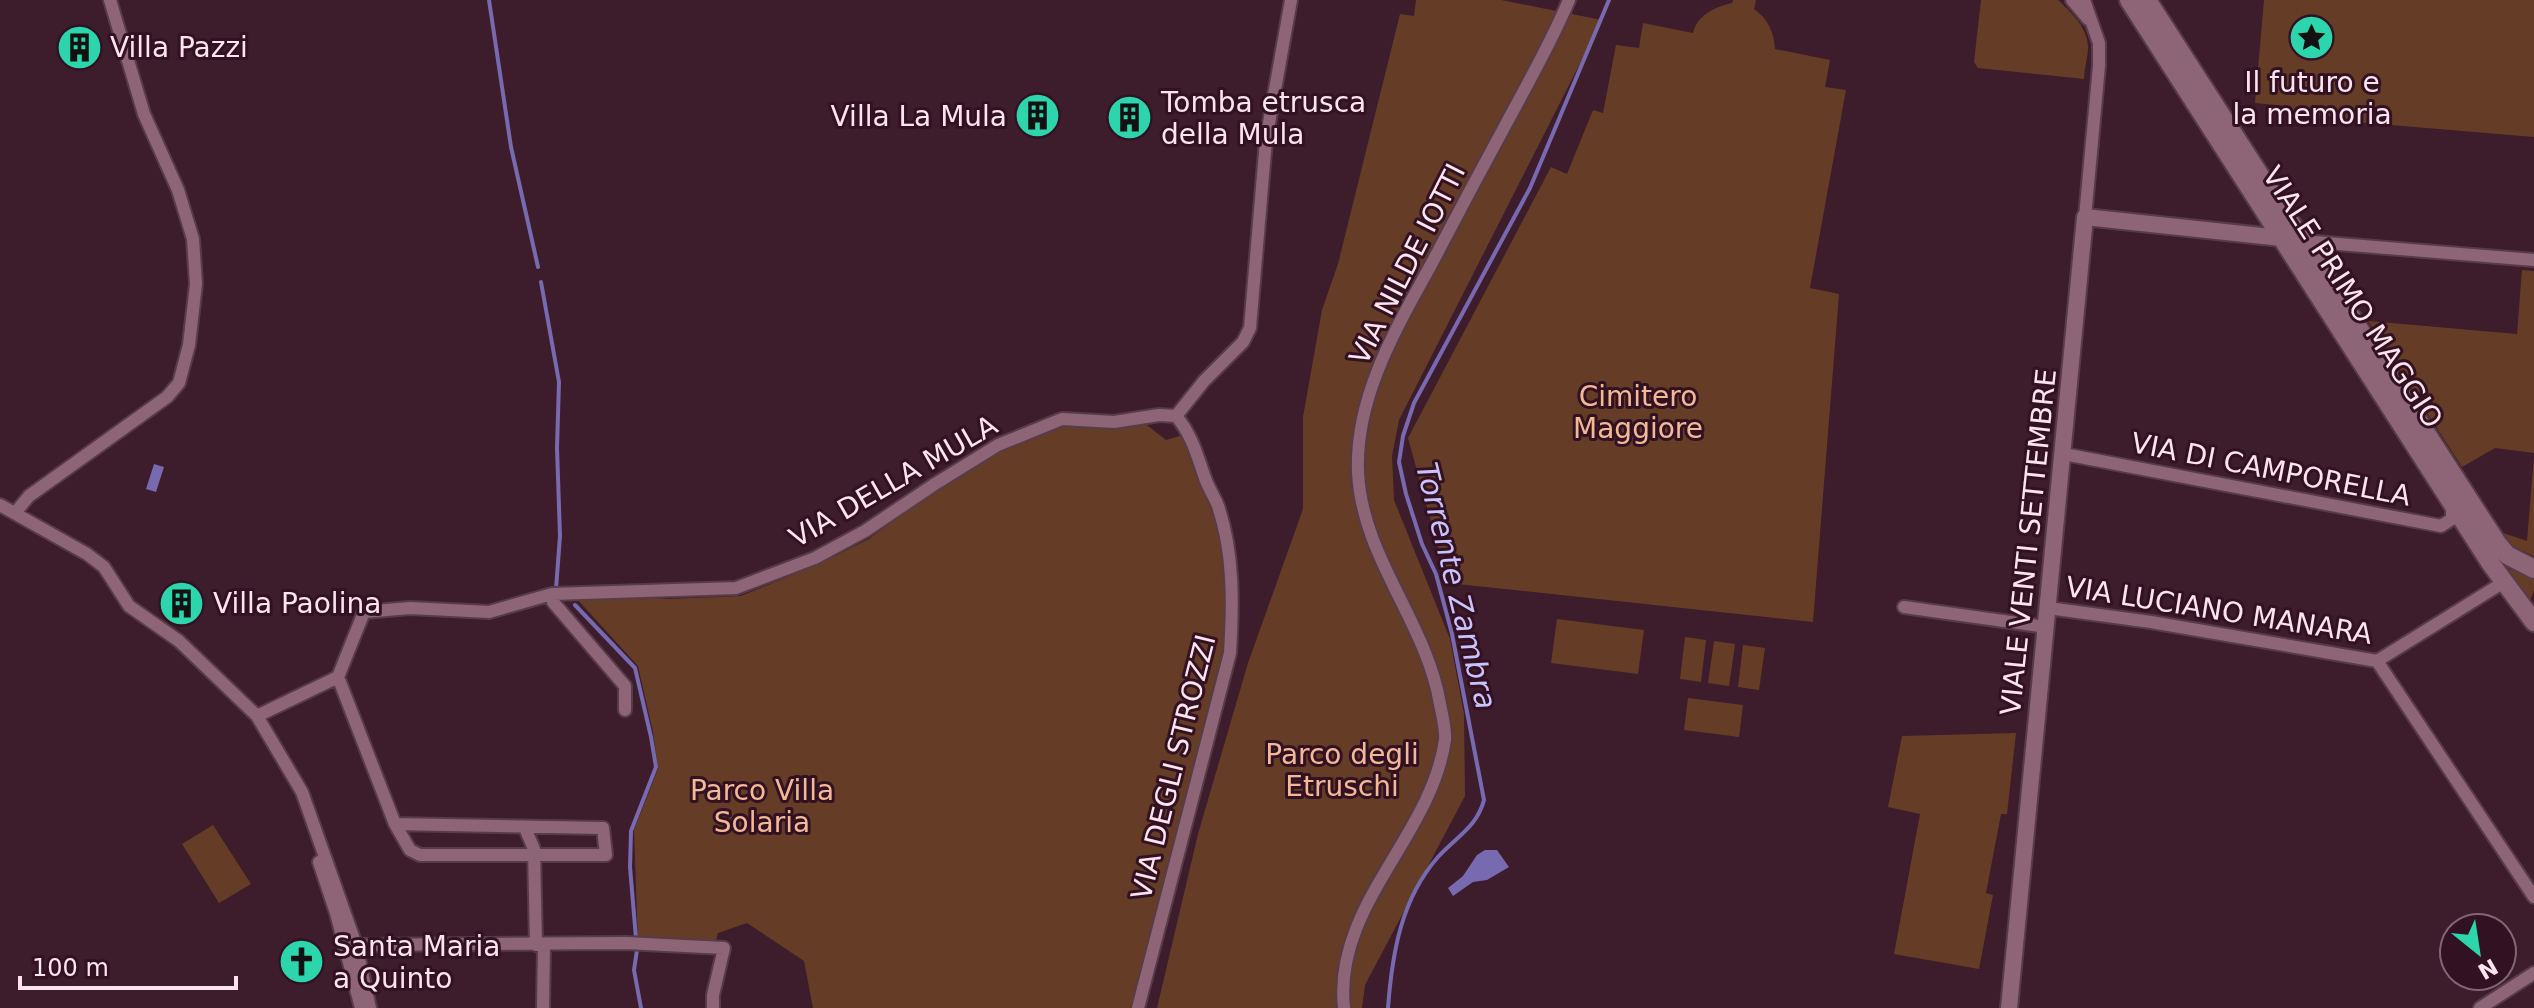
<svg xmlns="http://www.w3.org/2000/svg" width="2534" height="1008" font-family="'DejaVu Sans',sans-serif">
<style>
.green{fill:#653d26}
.water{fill:#776ab0}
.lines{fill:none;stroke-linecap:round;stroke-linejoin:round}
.stream{stroke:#776ab0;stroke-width:4}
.minor-casing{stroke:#573b48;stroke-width:16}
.tertiary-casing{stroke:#573b48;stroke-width:20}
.secondary-casing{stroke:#573b48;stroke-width:22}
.minor{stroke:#8d6576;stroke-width:12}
.tertiary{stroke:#8d6576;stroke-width:16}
.secondary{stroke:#8d6576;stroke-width:18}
.labels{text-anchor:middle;stroke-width:6;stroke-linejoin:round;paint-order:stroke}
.poi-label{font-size:28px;fill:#fbe4ed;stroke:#321222;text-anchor:start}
.street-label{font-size:28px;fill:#fbe4ed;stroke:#321222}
.park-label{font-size:28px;fill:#f3b896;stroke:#321222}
.water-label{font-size:30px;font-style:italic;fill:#cac2fd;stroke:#321222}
</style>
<rect width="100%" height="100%" fill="#3d1c2c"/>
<path class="green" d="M 1416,0 L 1501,0 L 1602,20 L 1399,420 L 1392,456 L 1394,500 L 1450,639 L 1464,714 L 1465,796 L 1365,985 L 1362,1008 L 1157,1008 L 1198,834 L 1248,663 L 1303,509 L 1303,417 L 1322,310 L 1338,264 L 1400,14 L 1414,16 Z
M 1733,0 L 1756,0 L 1754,9 C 1768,19 1774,32 1775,49 L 1830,60 L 1825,87 L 1846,90 L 1810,288 L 1839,294 L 1813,622 L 1448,583 L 1408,438 L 1551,167 L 1567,174 L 1593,110 L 1603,113 L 1616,45 L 1639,48 L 1643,23 L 1693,33 C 1697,15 1715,7 1732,3 Z
M 1981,0 L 2058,0 C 2071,12 2088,28 2088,47 C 2088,58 2084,68 2084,79 L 1978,68 L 1974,62 Z
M 2264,0 L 2534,0 L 2534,137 L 2343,121 L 2343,117 L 2286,111 L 2286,106 L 2255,103 Z
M 2522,270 L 2534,271 L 2534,453 L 2495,448 L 2462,467 L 2368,321 L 2517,334 Z
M 1143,422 L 1166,440 L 1190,433 L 1228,545 L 1230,653 L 1138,1008 L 813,1008 L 804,961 L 747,923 L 718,933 L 715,944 L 638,942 L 634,830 L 658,769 L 653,732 L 638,666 L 576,598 L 588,594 L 669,599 L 741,596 L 819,564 L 869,539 L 934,489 L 1001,448 L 1066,424 Z
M 2534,457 L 2534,556 L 2508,544 L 2503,533 L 2527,541 Z
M 2502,562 L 2509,569 L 2534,575 L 2534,590 L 2529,604 L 2499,564 Z
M 1557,619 L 1644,630 L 1638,674 L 1551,663 Z
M 1685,637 L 1706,640 L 1701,682 L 1680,679 Z
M 1714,641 L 1735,644 L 1729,686 L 1708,683 Z
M 1743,645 L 1765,648 L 1759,690 L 1738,687 Z
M 1688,698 L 1743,705 L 1739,737 L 1684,730 Z
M 2016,733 L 2007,814 L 2001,814 L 1986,893 L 1993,895 L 1979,969 L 1894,954 L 1920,814 L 1888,807 L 1902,736 Z
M 213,825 L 251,884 L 219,903 L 182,844 Z"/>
<path class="water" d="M 154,464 L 164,467 L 156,492 L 146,489 Z
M 1485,850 L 1497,850 L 1509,867 L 1487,880 L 1473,882 L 1453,896 L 1448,888 L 1463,876 L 1477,855 Z"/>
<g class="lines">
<path class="stream" d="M 489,0 L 511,147 L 538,267
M 541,282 L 559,382 L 557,448 L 560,536 L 556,589
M 575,605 L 635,668 L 651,737 L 656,767 L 631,831 L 630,867 L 637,950 L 634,970 L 641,1008
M 1388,1008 C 1392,954 1401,899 1438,857 C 1456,837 1477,827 1484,800 L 1452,634 L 1436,574 L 1422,544 L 1406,494 L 1399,462 L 1403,436 L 1414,403 L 1530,188 L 1609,0"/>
<defs>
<path id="minor" d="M 2072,0 L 2088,19
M 2084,0 L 2099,43 L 2099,66 L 2085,217
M 2302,241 L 2534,260
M 1176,416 L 1204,381 L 1243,342 L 1250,328 L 1266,140 L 1291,0
M 2064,454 L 2441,526 L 2452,519 L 2452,506
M 0,505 L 87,554 L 104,567 L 129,606 L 179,641 L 257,716 L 302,792 L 356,945 L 370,1008
M 15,513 L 29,496 L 167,397 L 179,383 L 189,345 L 196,284 L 193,239 L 178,190 L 144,114 L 110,0
M 552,594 L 553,602 L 625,686 L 625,710
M 1904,607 L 2046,627
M 2048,608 L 2151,622 L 2377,661 L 2504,582
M 2377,661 L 2534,897
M 338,677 L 395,824 L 410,850 L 420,855 L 606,855 L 603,828 L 395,824
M 257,716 L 338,677 L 364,612 L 410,608 L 489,612 L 552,594 L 736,588 L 815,558 L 865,531 L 935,484 L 998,445 L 1062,419 L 1114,422 L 1159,415 L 1176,416
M 525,828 L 534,849 L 536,945
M 319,862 L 336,913 L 361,1008
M 356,945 L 626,943 L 724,948 L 713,995 L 713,1008
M 543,1008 L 544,945
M 1138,1008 L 1230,653 C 1233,604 1234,553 1218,506 C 1214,496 1208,487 1205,478 C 1197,455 1192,435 1176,416
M 1344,1008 C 1333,906 1431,837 1445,740 C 1446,729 1442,715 1440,704 C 1426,621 1362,558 1358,472 C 1355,396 1397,327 1432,263 C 1456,217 1481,170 1506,124 C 1528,83 1551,43 1569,0
M 2480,1008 L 2534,973"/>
<path id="tertiary" d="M 2009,1008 L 2085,217 L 2291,239"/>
<path id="secondary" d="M 2129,0 L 2491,564 L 2534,622
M 2147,0 L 2497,543 L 2507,555 L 2534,569"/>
</defs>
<use href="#minor" class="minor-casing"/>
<use href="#tertiary" class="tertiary-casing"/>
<use href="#secondary" class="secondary-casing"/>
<use href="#minor" class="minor"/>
<use href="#tertiary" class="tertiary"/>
<use href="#secondary" class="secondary"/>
</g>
<defs>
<symbol id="sight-disc" viewBox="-11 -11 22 22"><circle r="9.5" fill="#2cd5ab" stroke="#321222"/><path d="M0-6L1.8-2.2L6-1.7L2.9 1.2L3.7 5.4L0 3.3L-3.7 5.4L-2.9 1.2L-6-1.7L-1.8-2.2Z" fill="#111"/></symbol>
<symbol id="building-disc" viewBox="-11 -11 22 22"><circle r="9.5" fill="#2cd5ab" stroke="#321222"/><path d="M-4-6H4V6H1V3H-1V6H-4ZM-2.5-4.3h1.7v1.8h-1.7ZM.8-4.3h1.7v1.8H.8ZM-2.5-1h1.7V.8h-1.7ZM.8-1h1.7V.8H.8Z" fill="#111"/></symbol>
<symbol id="church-disc" viewBox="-11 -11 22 22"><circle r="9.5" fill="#2cd5ab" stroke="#321222"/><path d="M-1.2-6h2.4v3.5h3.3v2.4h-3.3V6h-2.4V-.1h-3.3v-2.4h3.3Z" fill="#111"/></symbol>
</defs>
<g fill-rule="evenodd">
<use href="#sight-disc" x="2286" y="12" width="51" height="51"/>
<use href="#building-disc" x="54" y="22" width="51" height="51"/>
<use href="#building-disc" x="1012" y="90" width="51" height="51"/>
<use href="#building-disc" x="1104" y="92" width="51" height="51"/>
<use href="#building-disc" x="156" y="578" width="51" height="51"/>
<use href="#church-disc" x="276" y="936" width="51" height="51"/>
</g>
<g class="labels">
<g class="poi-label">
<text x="110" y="57">Villa Pazzi</text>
<text x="2312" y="92" text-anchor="middle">Il futuro e<tspan x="2312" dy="32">la memoria</tspan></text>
<text x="1161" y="112">Tomba etrusca<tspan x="1161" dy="32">della Mula</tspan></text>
<text x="1007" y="126" text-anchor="end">Villa La Mula</text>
<text x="213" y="613">Villa Paolina</text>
<text x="333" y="956">Santa Maria<tspan x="333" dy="32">a Quinto</tspan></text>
</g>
<g class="street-label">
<text transform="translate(1407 264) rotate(-63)" y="10">VIA NILDE IOTTI</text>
<text transform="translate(2353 297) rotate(57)" y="10">VIALE PRIMO MAGGIO</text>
<text transform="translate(2271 469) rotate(11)" y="10">VIA DI CAMPORELLA</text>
<text transform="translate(893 481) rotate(-30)" y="10">VIA DELLA MULA</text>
<text transform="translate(2028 542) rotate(-84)" y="10">VIALE VENTI SETTEMBRE</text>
<text transform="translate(2219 610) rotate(9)" y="10">VIA LUCIANO MANARA</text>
<text transform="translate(1173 767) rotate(-76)" y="10">VIA DEGLI STROZZI</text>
</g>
<g class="park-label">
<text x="1638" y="406">Cimitero<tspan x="1638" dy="32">Maggiore</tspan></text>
<text x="1342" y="764">Parco degli<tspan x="1342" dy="32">Etruschi</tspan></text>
<text x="762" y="800">Parco Villa<tspan x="762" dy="32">Solaria</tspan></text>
</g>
<g class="water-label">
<text transform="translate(1456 586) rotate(76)" y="10">Torrente Zambra</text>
</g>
</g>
<g transform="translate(2478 952) rotate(150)"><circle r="38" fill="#321222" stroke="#826673" stroke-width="2"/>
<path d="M0-6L14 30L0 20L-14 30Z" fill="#2cd5ab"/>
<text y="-12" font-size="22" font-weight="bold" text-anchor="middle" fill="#fbe4ed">N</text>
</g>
<path d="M20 976v12h216v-12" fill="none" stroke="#fbe4ed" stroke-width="4"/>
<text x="32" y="976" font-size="24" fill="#fbe4ed" stroke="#321222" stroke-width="6" paint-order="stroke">100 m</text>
</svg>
